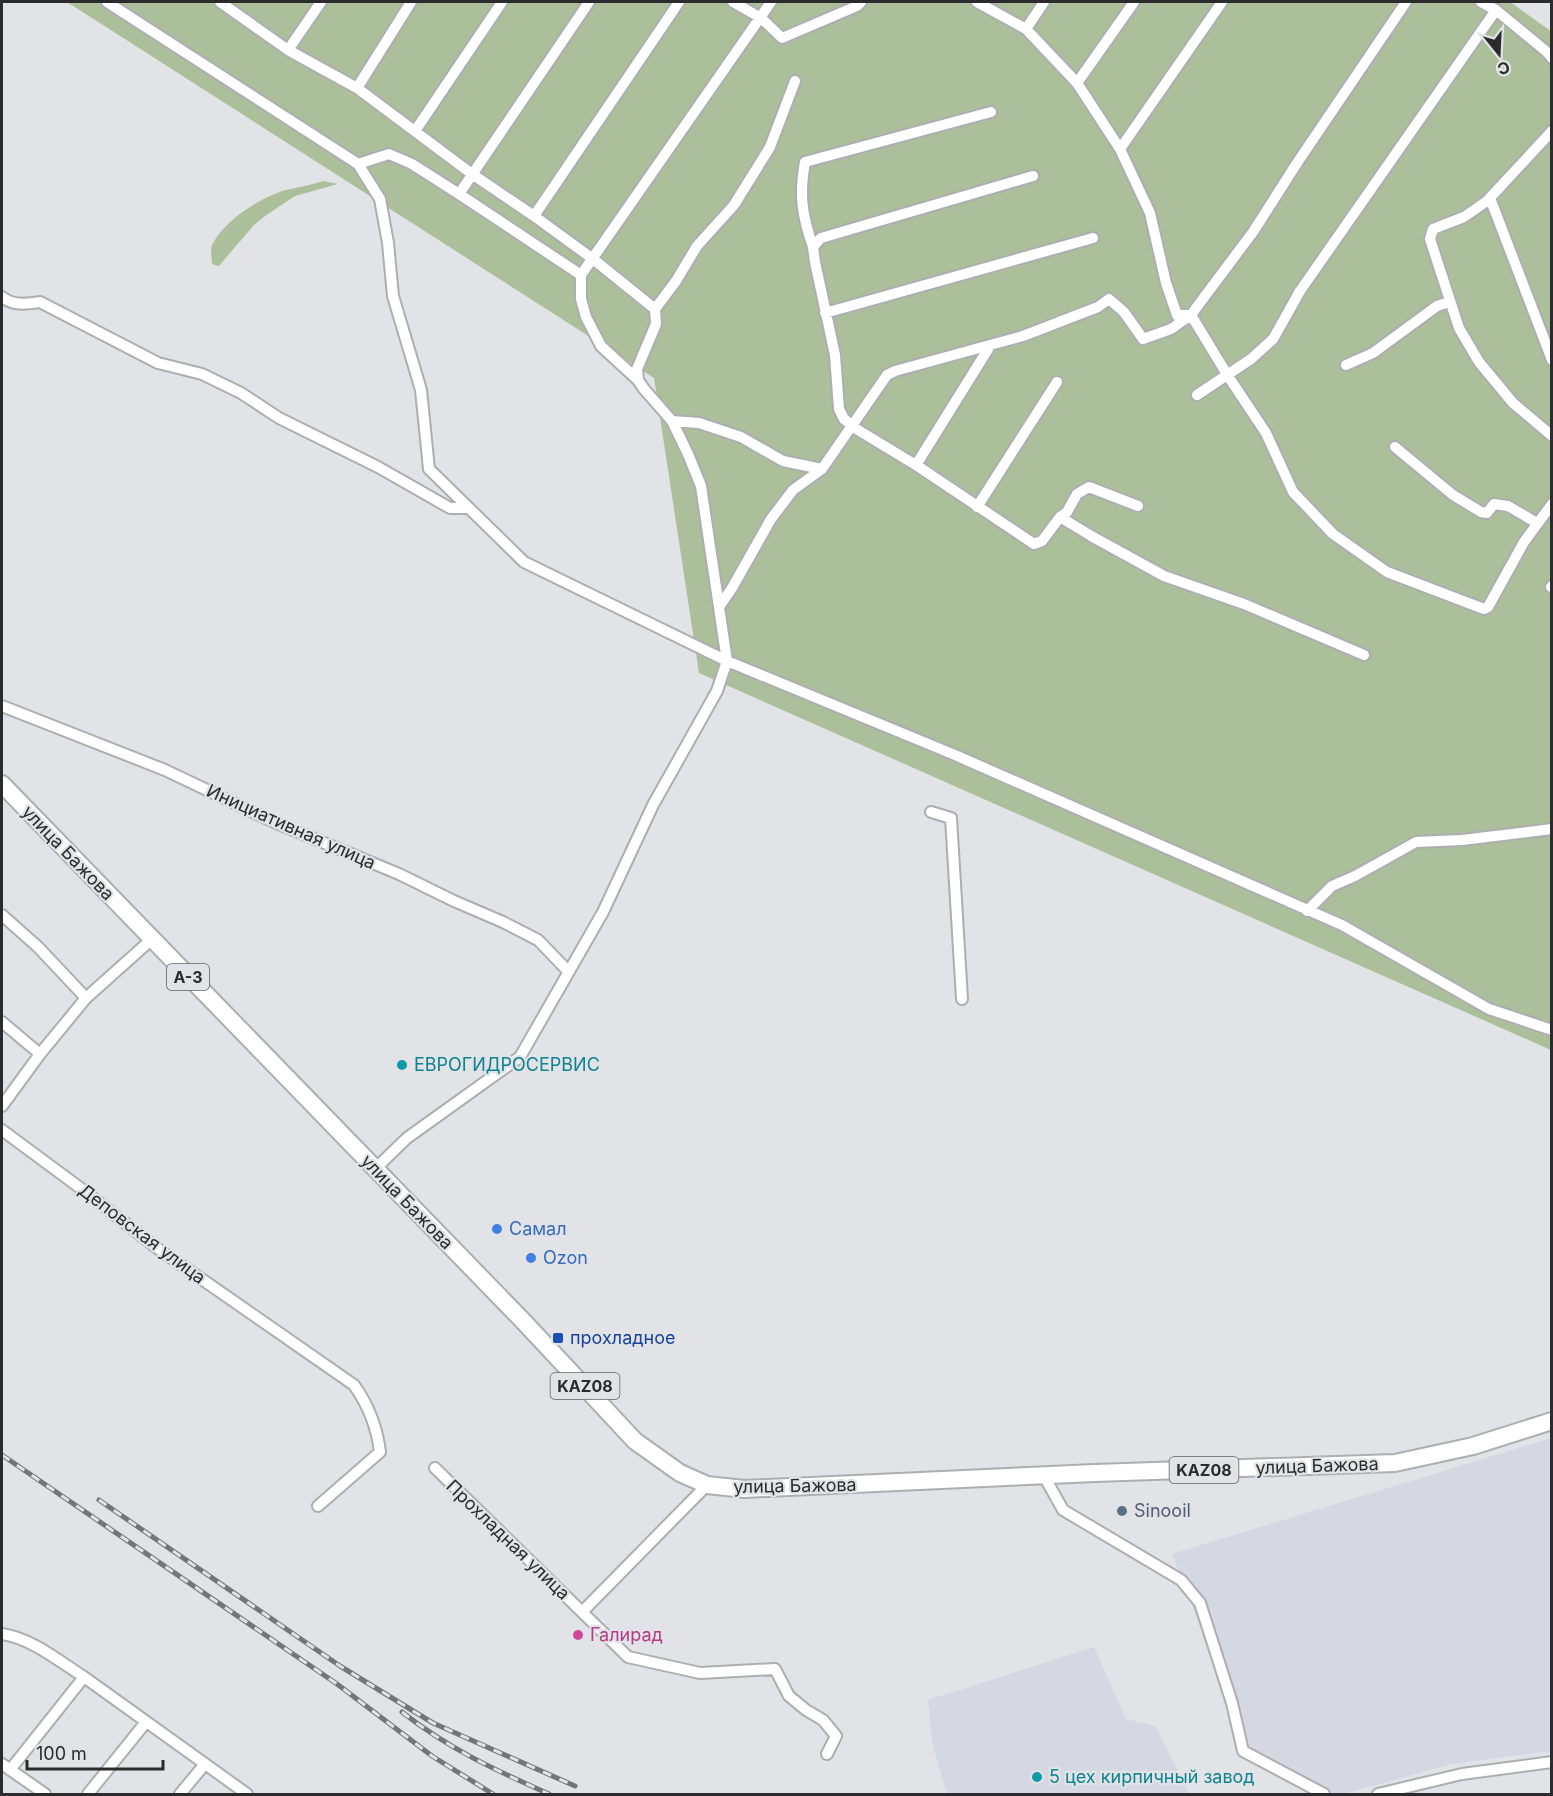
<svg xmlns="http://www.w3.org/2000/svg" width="1553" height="1796" font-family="Inter,sans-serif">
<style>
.built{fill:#d5d8e2}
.green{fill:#abc09a}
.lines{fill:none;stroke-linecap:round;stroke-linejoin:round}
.minor-casing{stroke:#adaeb1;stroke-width:14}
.trunk-casing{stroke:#adaeb1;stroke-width:20}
.minor{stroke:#fff;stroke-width:10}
.trunk{stroke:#fff;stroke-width:16}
.rail-casing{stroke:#757578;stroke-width:5}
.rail{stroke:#e2e3e6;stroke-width:3;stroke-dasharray:9;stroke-linecap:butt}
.culture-dot{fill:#0f9aa8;stroke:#e2e3e6;stroke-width:2}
.shop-dot{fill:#3f7fe0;stroke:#e2e3e6;stroke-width:2}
.transit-dot{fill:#1a4fb4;stroke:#e2e3e6;stroke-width:2}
.service-dot{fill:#5c6f8a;stroke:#e2e3e6;stroke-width:2}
.hotel-dot{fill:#d1479c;stroke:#e2e3e6;stroke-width:2}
.labels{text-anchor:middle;stroke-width:4.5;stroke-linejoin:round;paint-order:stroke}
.shield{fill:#e2e3e6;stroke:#626264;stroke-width:1.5}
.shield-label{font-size:16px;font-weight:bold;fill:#2b2b2d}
.street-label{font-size:18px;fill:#2b2b2d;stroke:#e2e3e6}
.culture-label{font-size:18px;fill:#0d838f;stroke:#e2e3e6;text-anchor:start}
.shop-label{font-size:18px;fill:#366cbe;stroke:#e2e3e6;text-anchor:start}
.transit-label{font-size:18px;fill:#164399;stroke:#e2e3e6;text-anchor:start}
.service-label{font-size:18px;fill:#4e5e75;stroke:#e2e3e6;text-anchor:start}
.hotel-label{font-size:18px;fill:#b23c85;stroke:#e2e3e6;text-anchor:start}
</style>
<rect width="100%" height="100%" fill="#e2e3e6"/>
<path class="built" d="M 1551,1438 L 1551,1751 L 1452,1764 L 1344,1794 L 1328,1794 L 1248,1748 L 1172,1554 Z
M 1094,1647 L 1126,1719 L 1155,1726 L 1190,1794 L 947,1794 L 932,1743 L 928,1700 Z"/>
<path class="green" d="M 67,2 L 1510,2 L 1551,31 L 1551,1050 L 699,673 L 654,378 Z
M 323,181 L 338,184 L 295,196 L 265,216 L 254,225 L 219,266 L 212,264 C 212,258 210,250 212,245 C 224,220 261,197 286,190 C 298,187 311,185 323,181 Z"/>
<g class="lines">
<defs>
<path id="minor" d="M 107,2 L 358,164 L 380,199 L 388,243 L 393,296 L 421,390 L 429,469 L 524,562 L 727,661 L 955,755 L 1342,925 L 1489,1009 L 1552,1030
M 220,2 L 288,50 L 357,88 L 472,174 L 534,216 L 593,259 L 655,309 L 656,324 L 637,369 L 638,380 L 644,389 L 672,421 L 688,454 L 701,486 L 727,661 L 717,691 L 653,805 L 603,912 L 520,1057 L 407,1138 L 375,1169
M 733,2 L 761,18 L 782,38 L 857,6 L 861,2
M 977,2 L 1026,29 L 1077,83 L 1120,149 L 1150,213 L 1166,283 L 1177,315 L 1191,315 L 1228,376 L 1266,433 L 1293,492 L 1333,534 L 1387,572 L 1484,609 L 1488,607 L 1524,542 L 1552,504
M 1481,2 L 1496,10 L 1547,52 L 1552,58
M 1026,29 L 1044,2
M 288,50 L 321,2
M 1077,83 L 1134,2
M 357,88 L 411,2
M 415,131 L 502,2
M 1552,131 L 1487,201 L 1464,217 L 1433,229 L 1430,239 L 1459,328 L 1479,362 L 1513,403 L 1552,436
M 1120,149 L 1222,2
M 358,164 L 389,154 L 412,164 L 459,194
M 1033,176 L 821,238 L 813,247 L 815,262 L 835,355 L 839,409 L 844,419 L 858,430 L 919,467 L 1034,544 L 1042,541 L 1060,517 L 1093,537 L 1164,576 L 1244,604 L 1364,655
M 1490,198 L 1552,360
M 534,216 L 679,2
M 813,247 C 802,215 799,195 805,162 L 991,112
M 581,275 L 459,194 L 589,2
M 2,297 C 14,306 26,304 40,302 L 158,363 L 202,374 L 241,393 L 279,418 L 378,467 L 450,508 L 469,508
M 655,309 L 676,281 L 697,246 L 734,205 L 770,147 L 795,81
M 825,313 L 1093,238
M 1346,365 L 1373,353 L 1437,306 L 1449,302
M 638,380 L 601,346 L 586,317 L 581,299 L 581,275 L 771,2
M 1197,395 L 1251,359 L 1273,339 L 1300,291 L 1496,10
M 672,421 L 699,423 L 741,437 L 783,461 L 822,469
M 1395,447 L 1453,495 L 1481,512 L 1487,513 L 1494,504 L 1508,506 L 1537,523
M 916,465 L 990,346
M 977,507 L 1057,382
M 1060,517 L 1067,512 L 1077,494 L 1089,487 L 1138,506
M 1551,587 L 1552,586
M 719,607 L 732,588 L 771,519 L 793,490 L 822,469 L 887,375 L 895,371 L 1023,336 L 1098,307 L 1109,299 L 1124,312 L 1143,339 L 1171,329 L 1191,315 L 1205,296 L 1253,232 L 1297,163 L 1406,2
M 2,706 L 165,770 L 274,822 L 399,874 L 454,901 L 503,922 L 538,940 L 568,971
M 931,812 L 951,818 L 962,999
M 1307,911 L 1332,886 L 1355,876 L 1416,842 L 1462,840 L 1552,829
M 2,915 L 38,947 L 86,998
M 2,1022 L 40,1054
M 2,1106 L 40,1054 L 86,998 L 152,939
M 2,1130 L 83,1190 L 157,1248 L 354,1385 C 369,1406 377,1427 380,1452 L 318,1506
M 435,1468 L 628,1657 L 700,1673 L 775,1669 L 789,1696 L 806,1710 L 823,1720 L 836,1736 L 827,1754
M 1044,1476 L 1063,1510 L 1181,1580 L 1200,1603 L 1232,1703 L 1243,1751 L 1324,1794
M 582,1612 L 707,1485
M 2,1634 C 31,1638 59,1661 84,1677
M 2,1764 L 45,1794
M 10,1770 L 84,1677 L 247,1794
M 88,1794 L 146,1722
M 180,1794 L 205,1764
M 1378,1794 L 1462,1774 L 1552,1762"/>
<path id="trunk" d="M 2,784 L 525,1323 L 635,1441 L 680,1473 L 707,1485 L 744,1489 L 1095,1473 L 1395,1463 L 1473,1446 L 1552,1421"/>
</defs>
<use href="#minor" class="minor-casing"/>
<use href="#trunk" class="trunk-casing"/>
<use href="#minor" class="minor"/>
<use href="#trunk" class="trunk"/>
<defs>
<path id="rail" d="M 2,1455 L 337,1684 L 432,1756 L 493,1794
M 99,1500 L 340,1666 L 410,1709 L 433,1723 L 575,1786
M 402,1712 C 449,1749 495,1770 549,1794"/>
</defs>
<use href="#rail" class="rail-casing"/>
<use href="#rail" class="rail"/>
</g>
<g class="culture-dot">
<circle cx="402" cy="1065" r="6"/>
<circle cx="1037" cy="1777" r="6"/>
</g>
<g class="shop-dot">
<circle cx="497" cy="1229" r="6"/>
<circle cx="531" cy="1258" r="6"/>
</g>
<rect class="transit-dot" x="552" y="1332" width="12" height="12" rx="3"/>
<circle class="service-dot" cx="1122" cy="1511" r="6"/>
<circle class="hotel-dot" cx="578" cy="1635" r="6"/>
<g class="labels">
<g class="shield">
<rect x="167" y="964" width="42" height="26" rx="4.5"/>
<rect x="550.5" y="1373" width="69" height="26" rx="4.5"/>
<rect x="1169.5" y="1457" width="69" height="26" rx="4.5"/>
</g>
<g class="shield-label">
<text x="188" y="983">A-3</text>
<text x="585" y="1392">KAZ08</text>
<text x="1204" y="1476">KAZ08</text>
</g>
<g class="street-label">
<text transform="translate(291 827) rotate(24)" y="6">Инициативная улица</text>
<text transform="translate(68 853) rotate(46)" y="6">улица Бажова</text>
<text transform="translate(407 1202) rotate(46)" y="6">улица Бажова</text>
<text transform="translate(142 1234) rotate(37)" y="6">Деповская улица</text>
<text transform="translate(1317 1466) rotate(-2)" y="6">улица Бажова</text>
<text transform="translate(795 1486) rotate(-1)" y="6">улица Бажова</text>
<text transform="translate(508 1540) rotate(44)" y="6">Прохладная улица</text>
</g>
<g class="culture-label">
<text x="414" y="1071">ЕВРОГИДРОСЕРВИС</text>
<text x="1049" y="1783">5 цех кирпичный завод</text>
</g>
<g class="shop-label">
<text x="509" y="1235">Самал</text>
<text x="543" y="1264">Ozon</text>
</g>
<g class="transit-label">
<text x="570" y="1344">прохладное</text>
</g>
<g class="service-label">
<text x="1134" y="1517">Sinooil</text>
</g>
<g class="hotel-label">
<text x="590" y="1641">Галирад</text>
</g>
</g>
<rect width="1553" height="1796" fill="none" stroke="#2b2b2d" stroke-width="6"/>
<g transform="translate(1499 54) rotate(162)" stroke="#e2e3e6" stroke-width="4.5" paint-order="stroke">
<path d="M0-4.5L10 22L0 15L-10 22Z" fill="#2b2b2d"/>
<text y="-9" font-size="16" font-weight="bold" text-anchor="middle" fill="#2b2b2d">С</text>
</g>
<path d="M27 1760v9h136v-9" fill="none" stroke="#2b2b2d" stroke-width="3"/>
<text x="36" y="1760" font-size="18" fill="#2b2b2d" stroke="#e2e3e6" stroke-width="4.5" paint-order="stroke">100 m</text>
</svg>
